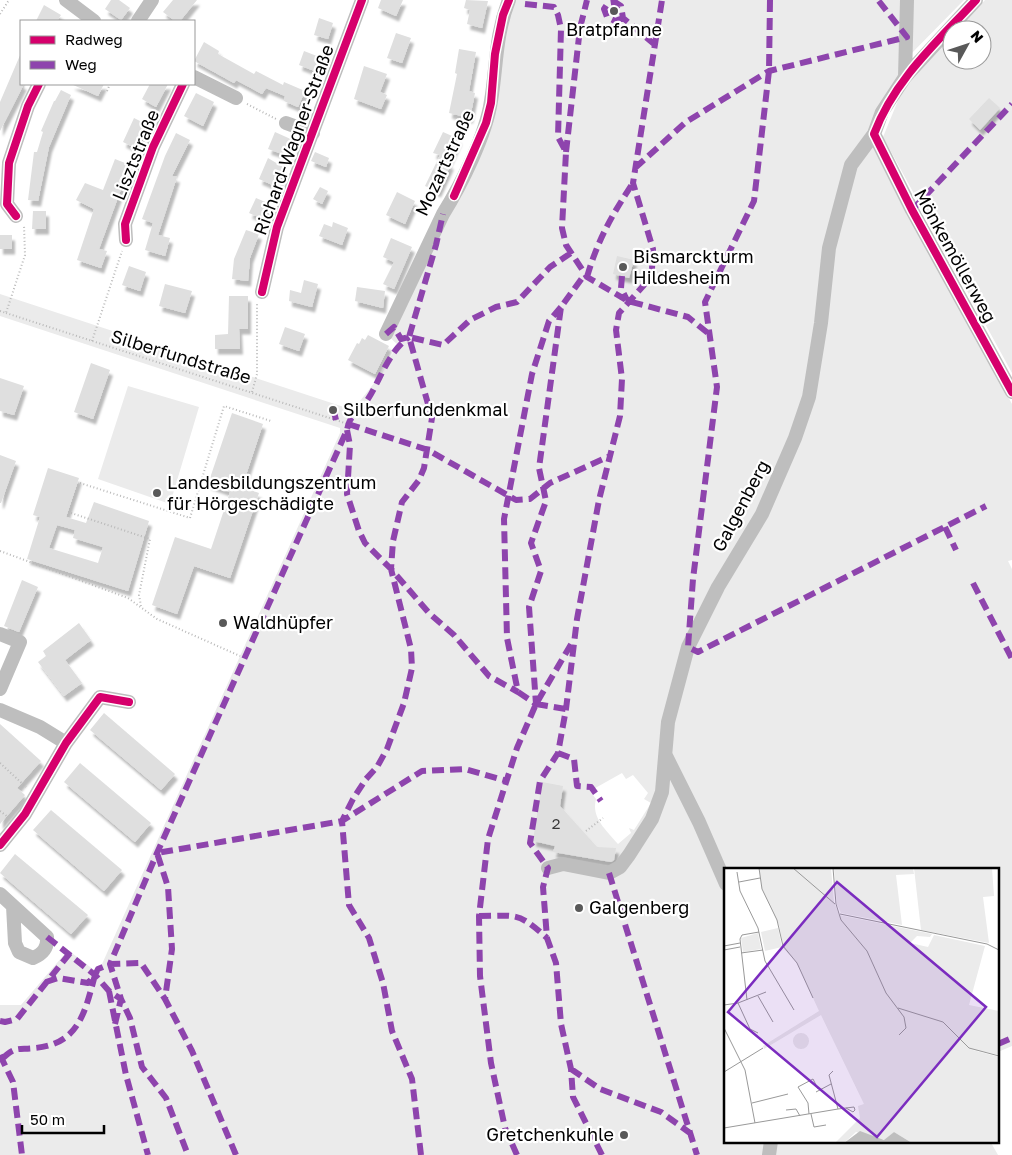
<svg xmlns="http://www.w3.org/2000/svg" width="1012" height="1155" font-family="'Golos Text',sans-serif">
<style>
.green{fill:#ebebeb;fill-rule:evenodd}
.building{fill:#dfdfdf;fill-rule:evenodd;filter:url(#shadow)}
.lines{fill:none;stroke-linecap:round;stroke-linejoin:round}
.path{stroke:#b9b9b9;stroke-width:2;stroke-dasharray:1 2.5;stroke-linecap:butt}
.minor{stroke:#bebebe;stroke-width:14}
.quiet{stroke:#8e44ad;stroke-width:6;stroke-dasharray:12 6;stroke-linecap:butt}
.cycleway-casing{stroke:#fff;stroke-width:11}
.cycleway{stroke:#d6006c;stroke-width:8}
.poi-dot{fill:#595959;stroke:#fff;stroke-width:2}
.labels{text-anchor:middle;stroke-width:4.5;stroke-linejoin:round;paint-order:stroke}
.number-label{font-size:15px;fill:#383838}
.poi-label{font-size:18px;fill:#000;stroke:#fff;text-anchor:start}
.street-label{font-size:18px;fill:#000;stroke:#fff}
.inset-road{fill:none;stroke:#999;stroke-width:1}
.view{fill:#7b2cbf;fill-opacity:0.15;stroke:#7b2cbf;stroke-width:2.5}
.inset-edge{fill:none;stroke:#000;stroke-width:2.5}
</style>
<defs>
<filter id="shadow"><feDropShadow dx="3" dy="5.5" stdDeviation="1" flood-color="#0004"/></filter>
</defs>
<rect width="100%" height="100%" fill="#fff"/>
<path class="green" d="M 509,0 L 964,0 L 907,58 L 867,136 L 1012,404 L 1012,560 L 1008,561 L 1012,569 L 1012,1046 L 998,1052 L 998,869 L 726,869 L 726,1141 L 767,1141 L 765,1155 L 0,1155 L 0,1005 L 21,1005 L 68,950 L 98,973 L 340,433 L 340,428 L 0,316 L 0,294 L 353,410 L 378,378 L 398,345 L 386,334 L 486,123 ZM 622,773 L 626,779 L 633,775 L 648,793 L 644,799 L 651,803 L 634,830 L 629,828 L 631,833 L 618,844 C 606,830 591,818 596,799 L 590,791 Z
M 985,0 L 1012,0 L 1012,373 L 883,137 L 904,86 L 952,35 L 952,60 L 982,60 L 982,30 L 957,30 Z
M 128,386 L 199,407 L 170,504 L 98,479 Z
M 773,1141 L 990,1141 L 998,1155 L 771,1155 Z"/>
<path class="building" d="M 111,0 L 119,0 L 130,8 L 121,20 L 105,9 Z
M 173,0 L 197,0 L 180,21 L 175,21 L 163,12 Z
M 381,0 L 403,0 L 396,16 L 378,8 Z
M 466,0 L 488,1 L 482,28 L 467,24 L 470,10 L 464,8 Z
M 44,5 L 61,15 L 57,21 L 36,21 Z
M 319,18 L 333,23 L 328,39 L 314,35 Z
M 396,33 L 411,38 L 402,63 L 387,58 Z
M 204,42 L 219,51 L 218,54 L 254,74 L 256,71 L 283,85 L 284,82 L 305,91 L 298,107 L 284,101 L 285,96 L 266,88 L 262,94 L 236,80 L 234,83 L 194,61 Z
M 459,49 L 476,52 L 469,91 L 475,93 L 470,118 L 449,113 L 457,74 L 455,73 Z
M 304,51 L 322,58 L 317,72 L 299,65 Z
M 21,53 L 21,84 L 24,84 L 0,131 L 0,102 Z
M 364,66 L 387,74 L 380,92 L 387,95 L 381,109 L 354,99 Z
M 71,84 L 104,84 L 98,96 Z
M 150,84 L 168,84 L 156,107 L 142,99 Z
M 61,90 L 71,95 L 49,147 L 38,201 L 28,200 L 34,152 L 37,152 L 43,132 L 41,131 L 54,101 L 55,101 Z
M 196,93 L 214,102 L 203,126 L 184,116 Z
M 989,98 L 1000,108 L 980,130 L 969,119 Z
M 134,118 L 148,125 L 137,149 L 123,142 Z
M 275,132 L 295,141 L 288,156 L 268,149 Z
M 443,132 L 459,139 L 448,163 L 451,164 L 438,192 L 425,186 L 440,155 L 433,153 Z
M 176,133 L 190,140 L 172,176 L 177,177 L 158,235 L 170,238 L 165,256 L 145,250 L 153,223 L 142,219 L 165,156 Z
M 315,152 L 329,158 L 326,167 L 311,161 Z
M 268,158 L 283,167 L 282,169 L 284,170 L 277,187 L 259,179 Z
M 115,159 L 130,165 L 99,249 L 107,251 L 101,268 L 77,260 L 94,209 L 76,200 L 85,183 L 103,190 Z
M 320,187 L 328,191 L 322,204 L 313,199 Z
M 397,192 L 415,201 L 405,224 L 386,215 Z
M 256,198 L 270,204 L 263,219 L 249,213 Z
M 33,211 L 46,211 L 46,229 L 32,229 Z
M 333,222 L 348,228 L 342,245 L 319,236 L 324,224 L 332,227 Z
M 246,230 L 259,234 L 250,258 L 248,281 L 232,279 L 234,259 Z
M 0,235 L 12,235 L 12,249 L 0,249 Z
M 391,238 L 412,247 L 394,289 L 383,284 L 394,262 L 383,257 Z
M 617,256 L 634,260 L 629,278 L 613,274 Z
M 129,266 L 146,272 L 140,291 L 122,285 Z
M 304,280 L 318,284 L 312,307 L 289,301 L 290,290 L 301,293 Z
M 165,284 L 192,291 L 185,313 L 159,306 Z
M 357,287 L 385,291 L 383,308 L 355,301 Z
M 229,296 L 248,296 L 248,329 L 239,329 L 240,349 L 215,349 L 215,335 L 228,334 Z
M 285,327 L 305,334 L 299,351 L 279,344 Z
M 368,335 L 389,346 L 375,374 L 348,360 L 357,343 L 359,344 L 362,338 L 365,340 Z
M 91,363 L 110,370 L 93,419 L 74,412 Z
M 0,378 L 24,386 L 14,415 L 0,411 Z
M 232,413 L 263,424 L 242,487 L 259,493 L 230,578 L 194,566 L 177,614 L 152,605 L 175,537 L 211,549 L 230,492 L 208,484 Z
M 0,455 L 16,461 L 1,503 L 0,503 Z
M 48,468 L 79,478 L 66,517 L 86,523 L 94,502 L 149,521 L 128,591 L 27,559 L 40,517 L 33,515 ZM 57,525 L 75,530 L 73,538 L 103,547 L 98,563 L 49,548 Z
M 22,580 L 38,587 L 19,632 L 4,626 Z
M 79,623 L 91,640 L 65,660 L 82,683 L 64,696 L 38,662 L 46,656 L 43,651 Z
M 104,713 L 175,774 L 161,790 L 90,730 Z
M 0,724 L 41,761 L 17,788 L 25,795 L 0,824 Z
M 80,763 L 151,823 L 135,842 L 64,782 Z
M 542,782 L 563,786 L 560,806 L 597,847 L 616,848 L 614,860 L 611,862 L 553,852 L 555,846 L 533,841 Z
M 51,810 L 122,870 L 104,891 L 33,830 Z
M 15,854 L 88,915 L 71,934 L 0,873 Z"/>
<g class="lines">
<path class="path" d="M 0,14 L 9,0
M 107,91 L 110,84
M 247,104 L 276,119
M 0,311 L 6,313 L 25,255 L 24,225
M 6,313 L 348,424
M 92,341 L 122,251
M 252,392 L 257,374 L 257,303
M 80,483 L 190,518 L 224,406 L 271,421
M 71,513 L 150,539 L 139,595 L 141,606
M 0,551 L 128,598 L 157,619 L 240,656
M 0,763 L 26,787
M 0,811 L 8,817
M 586,831 L 603,818"/>
<path class="minor" d="M 66,0 L 94,21
M 138,21 L 152,0
M 194,77 L 236,98
M 905,77 L 907,0
M 286,123 L 313,133
M 874,134 L 912,210 L 1012,392
M 16,216 L 7,204 L 9,163 L 28,106 L 39,84
M 126,240 L 125,224 L 153,147 L 183,84
M 262,292 L 277,227 L 362,0
M 386,334 L 443,214 C 461,185 486,135 491,101 C 497,65 495,36 509,0
M 0,634 L 20,642 L 0,689
M 0,710 L 40,727 L 66,743
M 666,756 L 699,822 L 726,884
M 0,845 L 25,814 L 66,743 L 100,697 L 129,702
M 548,868 L 563,864 L 609,873 L 620,867 L 629,855 L 652,819 L 662,792 L 668,722 L 688,647 L 718,587 L 762,514 L 795,438 L 809,397 L 821,323 L 829,248 L 851,165 L 874,134 L 882,112 L 905,77 L 976,0
M 0,894 L 47,937 C 48,948 43,954 33,958 L 19,952 L 15,943 L 13,906
M 769,1155 L 771,1141"/>
<path class="quiet" d="M 770,0 L 769,71 L 754,201 L 705,302 L 717,387 L 693,579 L 688,647 L 698,652 L 986,506
M 525,4 L 554,7 L 558,15 L 561,29 L 558,137 L 566,152 L 562,228 L 566,245 L 587,277 L 628,301 L 688,317 L 709,334
M 623,18 L 615,21 L 607,17 L 604,9 L 608,3 L 615,2 L 621,6 L 623,18 L 654,44
M 566,152 L 580,28 L 587,0
M 635,168 L 686,122 L 769,71 L 907,37 L 878,0
M 912,210 L 1012,104
M 622,276 L 621,288 L 627,300
M 587,277 C 598,239 612,215 633,183
M 561,307 L 549,321 L 532,374 L 504,519 L 507,638 L 518,692 L 536,704 L 529,607 L 541,571 L 531,543 L 546,501 L 539,468 L 561,307 L 585,274
M 386,334 L 394,327 L 401,339 L 409,337 L 443,345 L 470,320 L 496,307 L 517,302 L 550,267 L 571,253
M 334,412 L 336,420
M 348,424 L 428,450 L 516,500 L 530,499 L 550,483 L 610,456
M 347,430 L 350,445 L 347,494 L 359,531 L 365,543 L 391,569 L 429,613 L 454,635 L 489,676 L 518,692
M 945,527 L 956,550
M 973,583 L 1012,659
M 536,704 L 566,709
M 558,753 L 574,759 L 577,786 L 591,787 L 601,801
M 609,873 L 697,1155
M 479,916 C 517,916 517,911 547,938
M 47,937 L 95,975 L 109,991 L 121,999 L 130,1018 L 142,1067 L 166,1098 L 188,1155
M 95,975 L 98,969 L 110,964 L 141,963 L 165,999
M 109,991 L 126,1075 L 148,1155
M 0,1021 L 5,1022 L 17,1019 L 70,953
M 115,1024 L 121,999 L 110,964 L 157,853 L 347,430 C 350,414 355,417 364,405 C 380,383 386,354 409,337
M 998,1044 L 1012,1038
M 0,1055 L 13,1082 L 22,1155
M 3,1058 C 16,1046 18,1050 35,1048 C 79,1044 85,1012 95,975 L 88,983 L 58,978 L 46,982
M 571,1069 L 600,1089 L 661,1112 L 690,1133
M 236,1155 L 192,1051 L 165,999 L 172,949 L 168,887 L 157,853 L 342,821 L 422,771 L 465,769 L 507,781
M 421,1155 L 412,1079 L 392,1031 L 383,983 L 369,938 L 349,905 L 342,821 L 353,799 L 366,779 L 377,767 L 387,749 L 404,703 L 412,668 L 411,649 L 391,569 L 393,541 L 402,502 L 419,480 L 424,468 L 432,418 L 409,337 L 436,245 L 443,214
M 517,1155 L 505,1128 L 491,1063 L 480,976 L 479,916 L 488,839 L 517,748 L 536,704 L 573,641
M 602,1155 L 573,1097 L 571,1069 L 561,1024 L 556,963 L 547,938 L 543,887 L 548,868 L 530,843 L 540,781 L 558,753 L 566,709 L 577,619 L 599,500 L 620,416 L 622,379 L 616,330 L 619,313 L 644,285 L 652,269 L 653,249 L 633,183 L 662,0"/>
<defs>
<path id="cycleway" d="M 976,0 C 937,42 894,80 874,134 L 912,210 L 1012,392
M 454,196 L 486,123 L 491,103 L 495,54 L 503,15 L 509,0
M 16,216 L 7,204 L 9,163 L 28,106 L 39,84
M 126,240 L 125,224 L 153,147 L 183,84
M 262,292 L 277,227 L 362,0
M 0,845 L 25,814 L 66,743 L 100,697 L 129,702"/>
</defs>
<use href="#cycleway" class="cycleway-casing"/>
<use href="#cycleway" class="cycleway"/>
</g>
<g class="poi-dot">
<circle cx="614" cy="11" r="5"/>
<circle cx="623" cy="267" r="5"/>
<circle cx="333" cy="410" r="5"/>
<circle cx="157" cy="493" r="5"/>
<circle cx="223" cy="623" r="5"/>
<circle cx="579" cy="908" r="5"/>
<circle cx="624" cy="1135" r="5"/>
</g>
<g class="labels">
<g class="number-label">
<text x="556" y="829">2</text>
</g>
<g class="poi-label">
<text x="614" y="36" text-anchor="middle">Bratpfanne</text>
<text x="633" y="263">Bismarckturm<tspan x="633" dy="21">Hildesheim</tspan></text>
<text x="343" y="416">Silberfunddenkmal</text>
<text x="167" y="489">Landesbildungszentrum<tspan x="167" dy="21">für Hörgeschädigte</tspan></text>
<text x="233" y="629">Waldhüpfer</text>
<text x="589" y="914">Galgenberg</text>
<text x="614" y="1141" text-anchor="end">Gretchenkuhle</text>
</g>
<g class="street-label">
<text transform="translate(294 140) rotate(-70)" y="6">Richard-Wagner-Straße</text>
<text transform="translate(136 155) rotate(-68)" y="6">Lisztstraße</text>
<text transform="translate(445 163) rotate(-65)" y="6">Mozartstraße</text>
<text transform="translate(955 256) rotate(61)" y="6">Mönkemöllerweg</text>
<text transform="translate(181 357) rotate(17)" y="6">Silberfundstraße</text>
<text transform="translate(741 506) rotate(-62)" y="6">Galgenberg</text>
</g>
</g>
<g transform="translate(724 868)">
<rect width="275" height="275" fill="#fff"/>
<path d="M 35,0 L 107,0 L 110,34 L 115,47 L 208,66 L 206,69 L 193,68 L 186,75 L 204,79 L 210,67 L 261,78 L 245,137 L 275,143 L 275,187 L 245,181 L 275,189 L 275,275 L 188,275 L 170,264 L 161,272 L 132,264 L 120,275 L 111,275 L 136,250 L 134,238 L 140,236 L 97,147 L 40,181 L 39,178 L 95,143 L 73,95 L 60,81 L 55,57 L 38,21 ZM 110,0 L 189,0 L 190,6 L 172,7 L 178,57 L 117,45 L 113,37 ZM 190,0 L 268,0 L 270,28 L 259,29 L 265,75 L 197,62 ZM 54,60 L 58,79 L 41,83 L 37,64 ZM 34,65 L 37,81 L 19,84 L 17,70 ZM69 173a8 8 0 1 1 16 0a8 8 0 1 1-16 0Z" fill="#ebebeb"/>
<path d="M 136,263 L 160,272 L 170,264 L 188,275 L 120,275 Z" fill="#bebebe"/>
<path class="inset-road" d="M 35,0 L 38,21 L 53,52 L 59,78 L 73,95 L 89,130M 69,0 L 111,36M 109,0 L 112,36 L 117,52 L 143,83 L 162,125 L 180,149 L 182,160 L 175,167M 13,4 L 16,23 L 34,60 L 41,93 L 70,142M 15,14 L 36,10M 116,46 L 263,76 L 275,82M 0,78 L 16,75M 0,82 L 16,79M 17,85 L 39,82M 34,128 L 49,154M 23,132 L 16,71 L 18,67 L 35,64M 14,135 L 26,161 L 34,165M 0,137 L 14,135 L 42,124M 174,140 L 219,154 L 245,180 L 275,188M 0,160 L 21,202 L 31,255M 109,203 L 105,207 L 114,241M 0,204 L 39,180M 92,224 L 107,216M 28,235 L 64,226M 62,242 L 72,241 L 76,248M 85,246 L 84,235 L 74,219 L 89,211 L 94,221M 87,246 L 90,259 L 102,257M 0,260 L 114,241 L 130,239 L 131,242 L 129,244 L 122,240"/>
<path class="view" d="M 113,14 L 262,139 L 153,269 L 4,144 Z"/>
<rect width="275" height="275" class="inset-edge"/>
</g>
<rect x="20" y="20" width="175" height="65" fill="#ffffff" stroke="#999999"/>
<rect x="30" y="36" width="25" height="8" fill="#d6006c" stroke="#999999"/>
<text x="65" y="45" font-size="15" fill="#000000">Radweg</text>
<rect x="30" y="61" width="25" height="8" fill="#8e44ad" stroke="#999999"/>
<text x="65" y="70" font-size="15" fill="#000000">Weg</text>
<g transform="translate(967 45) rotate(50)"><circle r="24" fill="#ffffff" stroke="#999999"/>
<path d="M0-4L9 19L0 12L-9 19Z" fill="#595959"/>
<text y="-8" font-size="14" font-weight="bold" text-anchor="middle" fill="#000000">N</text>
</g>
<path d="M22 1125v8h82v-8" fill="none" stroke="#000000" stroke-width="2.5"/>
<text x="30" y="1125" font-size="15" fill="#000000" stroke="#ffffff" stroke-width="4" paint-order="stroke">50 m</text>
</svg>
